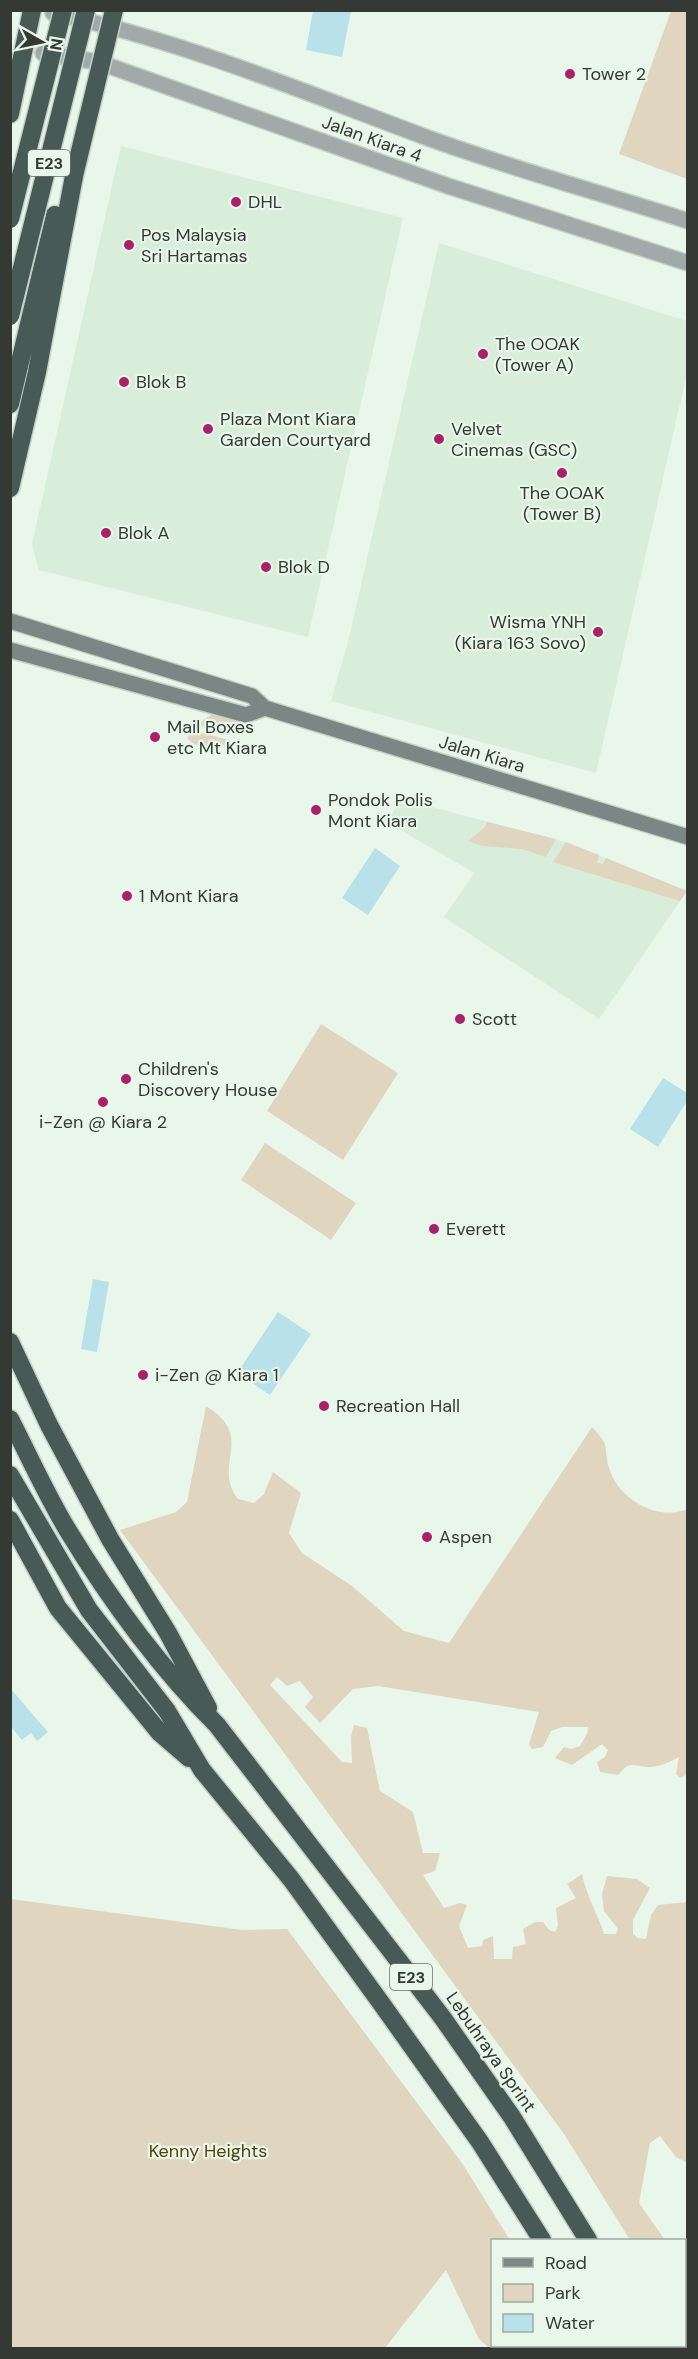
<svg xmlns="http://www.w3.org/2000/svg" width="698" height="2359" font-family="'DM Sans',sans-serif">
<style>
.built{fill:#d8edda}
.green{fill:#e0d6bf}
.water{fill:#b8e1e9}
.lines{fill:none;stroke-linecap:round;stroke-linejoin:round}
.street-casing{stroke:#c4d1c6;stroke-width:18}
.secondary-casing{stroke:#c4d1c6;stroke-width:18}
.highway-casing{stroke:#c4d1c6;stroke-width:21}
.street{stroke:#a1aaa8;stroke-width:15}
.secondary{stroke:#7b8784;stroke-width:15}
.highway{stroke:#485a56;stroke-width:18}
.highway-bridge-casing{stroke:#c4d1c6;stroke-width:21;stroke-linecap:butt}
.highway-bridge{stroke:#485a56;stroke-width:18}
.poi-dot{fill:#a92269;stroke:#e8f7ea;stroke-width:2}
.labels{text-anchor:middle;stroke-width:4.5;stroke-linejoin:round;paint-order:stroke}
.shield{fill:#e8f7ea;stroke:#6a726b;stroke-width:1.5}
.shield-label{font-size:16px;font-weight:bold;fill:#343934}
.poi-label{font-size:18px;fill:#343934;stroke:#e8f7ea;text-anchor:start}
.street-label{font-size:18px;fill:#343934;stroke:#e8f7ea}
.park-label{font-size:18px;fill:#564209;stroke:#e8f7ea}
</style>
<rect width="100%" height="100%" fill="#e8f7ea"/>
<path class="built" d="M 121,146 L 403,218 L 308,637 L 39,570 L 32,544 Z
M 439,243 L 687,321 L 687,373 L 596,773 L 331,701 L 348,642 Z
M 401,799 L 566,842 L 687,891 L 599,1019 L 444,917 L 474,873 L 387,822 Z"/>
<path class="green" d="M 671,11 L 687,11 L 687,179 L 619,154 Z
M 215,714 L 242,724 L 243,732 L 230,734 L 197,725 L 207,717 Z
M 192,730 L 229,740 L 228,745 C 215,747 196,750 187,738 Z
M 487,822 L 556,839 L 546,857 L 522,849 L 482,846 L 468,841 L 484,828 Z
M 566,842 L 599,855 L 597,863 L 603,864 L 606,858 L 687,891 L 680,901 L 553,862 Z
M 321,1024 L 398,1073 L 343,1160 L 267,1111 Z
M 265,1143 L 356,1203 L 331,1240 L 241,1180 Z
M 206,1406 C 257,1438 211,1463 238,1499 L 254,1503 L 264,1494 L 273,1472 L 301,1493 L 289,1533 L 302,1553 L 352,1586 L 404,1631 L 449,1643 L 592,1427 C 611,1447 603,1444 609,1468 C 618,1499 658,1522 687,1509 L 688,1774 L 680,1778 L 676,1774 L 679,1757 C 670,1762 657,1768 647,1767 C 632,1765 629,1761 618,1775 L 600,1772 L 597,1762 L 605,1757 L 608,1750 L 602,1744 L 572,1765 L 555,1758 L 564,1747 L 571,1749 L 580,1746 L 587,1734 L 588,1727 L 562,1727 L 551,1731 L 543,1747 L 532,1749 L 529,1744 L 539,1712 L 378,1686 L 353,1689 L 320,1723 L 305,1707 L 313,1697 L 300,1681 L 287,1686 L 277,1677 L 270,1685 L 342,1762 L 352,1763 L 351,1737 L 354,1725 L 367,1728 L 380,1791 L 413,1812 L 423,1853 L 440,1853 L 435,1871 L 423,1875 L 444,1908 L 460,1903 L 467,1905 L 459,1926 L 468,1948 L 482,1946 L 483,1940 L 493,1936 L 494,1959 L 512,1959 L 513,1947 L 526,1944 L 523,1929 L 535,1922 L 543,1922 L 549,1930 L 555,1932 L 558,1925 L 556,1908 L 576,1898 L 567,1884 L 582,1874 C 586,1895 598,1914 604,1934 L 616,1934 L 618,1929 L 604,1911 L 602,1894 L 607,1876 L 637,1879 L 650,1888 L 633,1920 L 633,1934 L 638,1938 L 646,1939 L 651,1915 L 658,1905 L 687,1902 L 687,2163 L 676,2157 L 660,2136 L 650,2143 L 639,2203 L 665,2240 L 630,2240 L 564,2134 L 120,1530 L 176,1512 L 187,1502 Z
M 11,1899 L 242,1930 L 287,1929 L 462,2163 L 510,2240 L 492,2240 L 492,2346 L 575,2346 L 577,2348 L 489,2348 L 479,2339 L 446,2270 L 385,2348 L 11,2348 Z"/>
<path class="water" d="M 313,11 L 351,11 L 342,57 L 306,50 Z
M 375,848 L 400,866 L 368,915 L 342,898 Z
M 663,1078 L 687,1093 L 687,1101 L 658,1147 L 630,1129 Z
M 93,1279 L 109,1282 L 97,1352 L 81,1349 Z
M 278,1312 L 311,1334 L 270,1395 L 237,1373 Z
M 10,1688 L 48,1732 L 37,1741 L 31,1733 L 22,1740 L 11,1727 Z"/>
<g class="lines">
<defs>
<path id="street" d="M 53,13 C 183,41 304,92 428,138 C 513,169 601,193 688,221
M 43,53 L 98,62 L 448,186 L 688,263"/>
<path id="secondary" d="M 10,621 L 252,696 L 265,708 L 688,837
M 10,650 L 246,715 L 265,708"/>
<path id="highway" d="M 10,114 L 32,10
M 10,404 L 55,215
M 10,488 L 37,372 L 74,176
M 10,1342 L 49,1425 L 110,1539 L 168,1633 L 208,1708
M 10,1419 C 29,1456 46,1494 67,1529 C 110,1600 159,1667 217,1725 L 442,2017 L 512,2117 L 588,2240
M 10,1475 L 89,1610 L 167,1711 L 202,1770 L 291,1879 L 381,2003 L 480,2142 L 542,2240
M 10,1520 L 58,1608 L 160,1733 L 189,1758
M 606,2346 L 608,2348
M 652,2346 L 654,2348"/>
</defs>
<use href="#street" class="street-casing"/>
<use href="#secondary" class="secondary-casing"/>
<use href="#highway" class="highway-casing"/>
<use href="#street" class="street"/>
<use href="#secondary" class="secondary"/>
<use href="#highway" class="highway"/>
<defs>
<path id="highway-bridge" d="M 74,176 L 114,10
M 10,219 L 63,10
M 10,316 L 86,10"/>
</defs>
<use href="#highway-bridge" class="highway-bridge-casing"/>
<use href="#highway-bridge" class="highway-bridge"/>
</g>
<g class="poi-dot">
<circle cx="570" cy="74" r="6"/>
<circle cx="236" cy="202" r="6"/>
<circle cx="129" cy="245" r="6"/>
<circle cx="483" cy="354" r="6"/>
<circle cx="124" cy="382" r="6"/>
<circle cx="208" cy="429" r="6"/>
<circle cx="439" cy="439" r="6"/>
<circle cx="562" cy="473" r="6"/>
<circle cx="106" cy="533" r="6"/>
<circle cx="266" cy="567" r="6"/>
<circle cx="598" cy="632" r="6"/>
<circle cx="155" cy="737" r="6"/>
<circle cx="316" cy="810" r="6"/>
<circle cx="127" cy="896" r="6"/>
<circle cx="460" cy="1019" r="6"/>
<circle cx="126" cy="1079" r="6"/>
<circle cx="103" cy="1102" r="6"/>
<circle cx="434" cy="1229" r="6"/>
<circle cx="143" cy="1375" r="6"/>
<circle cx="324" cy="1406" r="6"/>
<circle cx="427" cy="1537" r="6"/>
</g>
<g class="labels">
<g class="shield">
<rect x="28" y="150" width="42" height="26" rx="4.5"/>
<rect x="390" y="1964" width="42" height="26" rx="4.5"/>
</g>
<g class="shield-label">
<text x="49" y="169">E23</text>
<text x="411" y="1983">E23</text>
</g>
<g class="poi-label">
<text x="582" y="80">Tower 2</text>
<text x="248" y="208">DHL</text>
<text x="141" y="241">Pos Malaysia<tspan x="141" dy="21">Sri Hartamas</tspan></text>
<text x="495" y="350">The OOAK<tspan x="495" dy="21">(Tower A)</tspan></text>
<text x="136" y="388">Blok B</text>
<text x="220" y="425">Plaza Mont Kiara<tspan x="220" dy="21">Garden Courtyard</tspan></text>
<text x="451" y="435">Velvet<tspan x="451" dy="21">Cinemas (GSC)</tspan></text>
<text x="562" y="499" text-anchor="middle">The OOAK<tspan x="562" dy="21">(Tower B)</tspan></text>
<text x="118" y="539">Blok A</text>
<text x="278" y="573">Blok D</text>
<text x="586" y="628" text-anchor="end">Wisma YNH<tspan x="586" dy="21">(Kiara 163 Sovo)</tspan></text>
<text x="167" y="733">Mail Boxes<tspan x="167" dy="21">etc Mt Kiara</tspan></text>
<text x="328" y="806">Pondok Polis<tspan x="328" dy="21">Mont Kiara</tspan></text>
<text x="139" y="902">1 Mont Kiara</text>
<text x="472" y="1025">Scott</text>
<text x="138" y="1075">Children's<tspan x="138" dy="21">Discovery House</tspan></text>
<text x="103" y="1128" text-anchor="middle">i-Zen @ Kiara 2</text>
<text x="446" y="1235">Everett</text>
<text x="155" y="1381">i-Zen @ Kiara 1</text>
<text x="336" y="1412">Recreation Hall</text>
<text x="439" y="1543">Aspen</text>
</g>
<g class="street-label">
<text transform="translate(372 139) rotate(20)" y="6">Jalan Kiara 4</text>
<text transform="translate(482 754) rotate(17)" y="6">Jalan Kiara</text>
<text transform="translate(491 2052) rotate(55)" y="6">Lebuhraya Sprint</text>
</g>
<g class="park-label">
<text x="208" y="2157">Kenny Heights</text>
</g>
</g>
<rect width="698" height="2359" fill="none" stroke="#343934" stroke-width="24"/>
<rect x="491" y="2239" width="195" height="108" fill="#e8f7ea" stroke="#a0aba1" stroke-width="1.5"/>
<rect x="503" y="2258" width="30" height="9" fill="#7b8784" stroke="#a0aba1" stroke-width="1.5"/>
<text x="545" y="2269" font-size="18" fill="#343934">Road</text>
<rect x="503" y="2284" width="30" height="18" fill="#e0d6bf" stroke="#a0aba1" stroke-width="1.5"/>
<text x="545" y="2299" font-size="18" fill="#343934">Park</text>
<rect x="503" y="2314" width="30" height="18" fill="#b8e1e9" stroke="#a0aba1" stroke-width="1.5"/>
<text x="545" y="2329" font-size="18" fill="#343934">Water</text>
<g transform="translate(42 42) rotate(99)" stroke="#e8f7ea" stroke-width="4.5" paint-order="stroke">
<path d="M0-4.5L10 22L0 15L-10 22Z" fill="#343934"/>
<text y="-9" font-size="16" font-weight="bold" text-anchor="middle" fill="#343934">N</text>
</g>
</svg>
